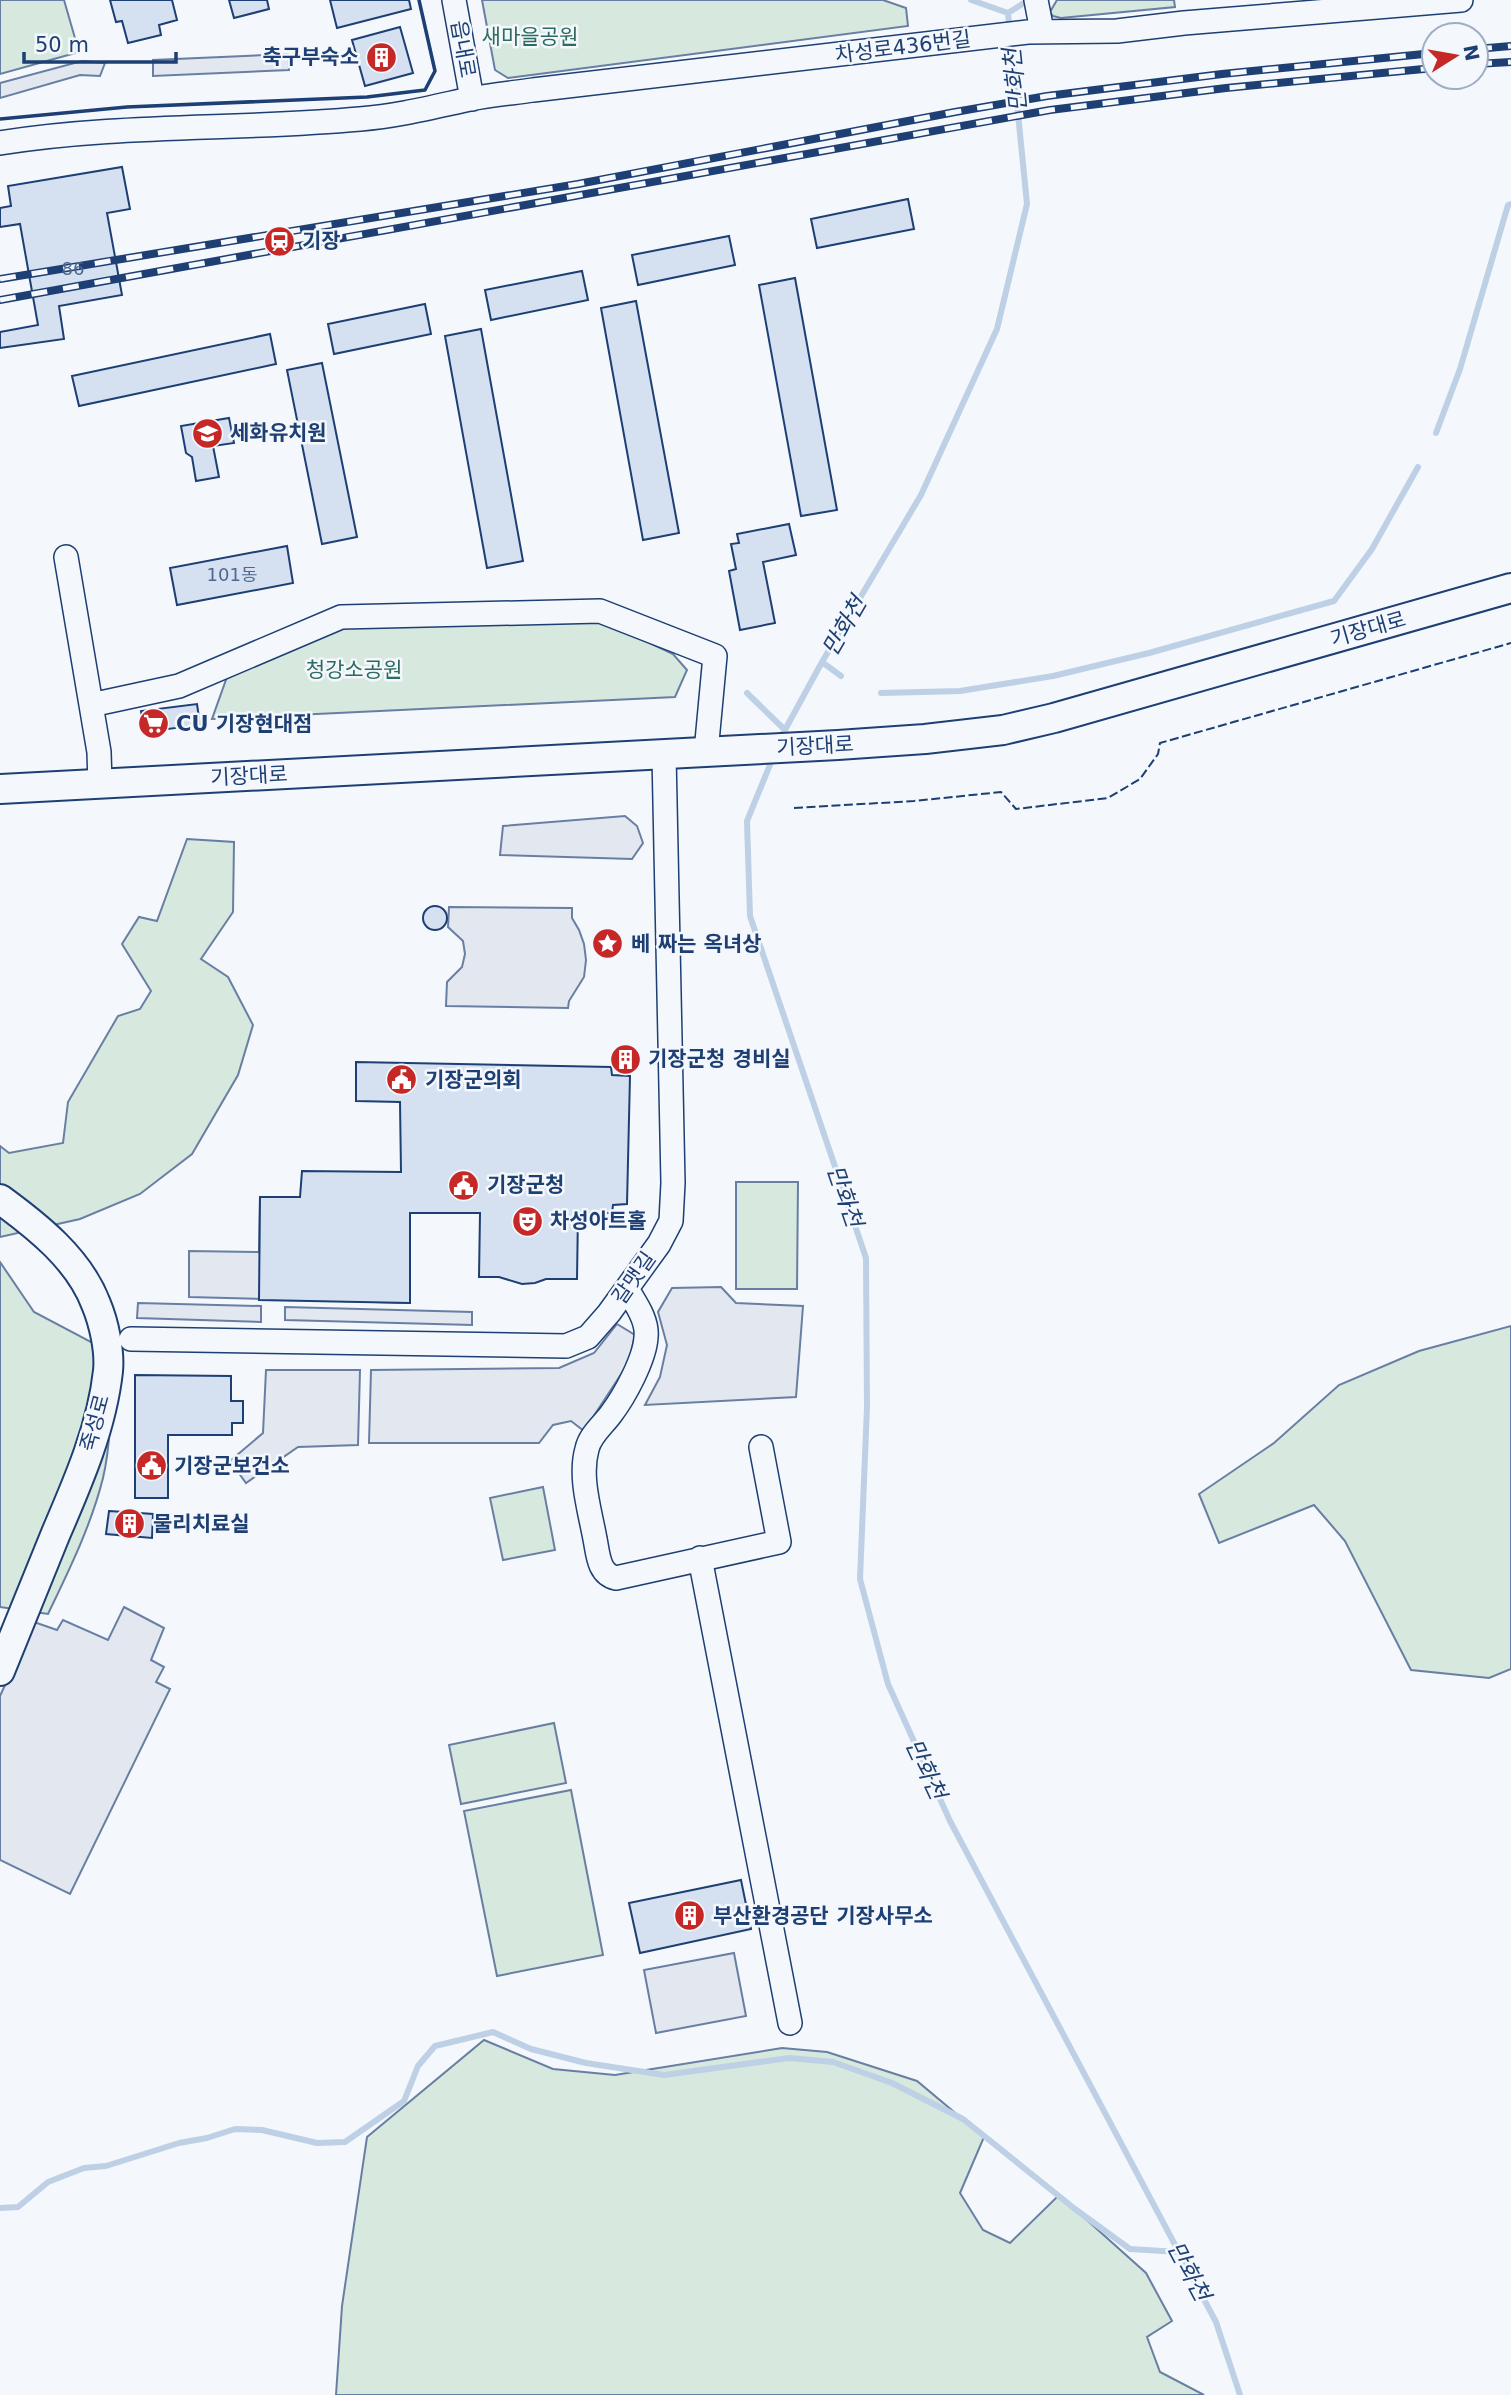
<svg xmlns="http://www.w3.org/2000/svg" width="1511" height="2395" font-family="'DejaVu Sans','Noto Sans KR',sans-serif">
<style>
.green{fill:#d7e8df;stroke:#687fa3;stroke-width:2}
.parking{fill:#e3e8f0;stroke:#687fa3;stroke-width:2}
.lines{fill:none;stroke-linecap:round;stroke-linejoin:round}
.stream{stroke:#bed0e5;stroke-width:6}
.building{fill:#d5e0f0;stroke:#1d3f73;stroke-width:2}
.minor-casing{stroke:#1d3f73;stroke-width:26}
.major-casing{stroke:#1d3f73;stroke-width:32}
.minor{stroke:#f4f7fb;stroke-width:23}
.major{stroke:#f4f7fb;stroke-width:28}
.rail-casing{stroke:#1d3f73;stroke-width:8}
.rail{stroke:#f4f7fb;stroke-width:5;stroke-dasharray:16;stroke-linecap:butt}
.fence{stroke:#1d3f73;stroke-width:2;stroke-dasharray:9 3.5;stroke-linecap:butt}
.wall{stroke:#1d3f73;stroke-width:3.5}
.labels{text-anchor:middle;stroke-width:5;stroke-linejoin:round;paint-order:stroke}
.number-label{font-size:18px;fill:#4b6792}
.park-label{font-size:21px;fill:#2c6c60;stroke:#f4f7fb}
.street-label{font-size:21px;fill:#1d3f73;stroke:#f4f7fb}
.poi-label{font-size:21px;font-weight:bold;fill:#1d3f73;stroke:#f4f7fb;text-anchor:start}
.water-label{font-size:23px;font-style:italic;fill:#1d3f73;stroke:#f4f7fb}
</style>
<rect width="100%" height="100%" fill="#f4f7fb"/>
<path class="green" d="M 0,0 L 64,0 L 79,52 L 0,74 Z
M 482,0 L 883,0 L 906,8 L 908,26 L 508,78 L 495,70 Z
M 1057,0 L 1174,0 L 1175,7 L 1061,18 L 1053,16 L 1050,12 Z
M 599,619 L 673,654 L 687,670 L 675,697 L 212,719 L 227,677 L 342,628 Z
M 187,839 L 234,842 L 233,912 L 201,959 L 228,977 L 253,1025 L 238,1075 L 192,1154 L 140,1194 L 80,1219 L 0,1237 L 0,1146 L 9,1153 L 63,1143 L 68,1102 L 118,1016 L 140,1009 L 151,991 L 122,944 L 139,917 L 157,921 Z
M 736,1182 L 798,1182 L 797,1289 L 736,1289 Z
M 0,1262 L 34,1312 L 112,1353 C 111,1391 112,1440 103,1478 C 91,1526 69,1570 48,1614 L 0,1607 Z
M 1511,1326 L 1511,1669 L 1489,1678 L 1411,1670 L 1345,1541 L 1314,1505 L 1219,1543 L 1199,1494 L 1274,1443 L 1339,1385 L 1419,1351 Z
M 543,1487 L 555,1550 L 503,1560 L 490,1498 Z
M 554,1723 L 566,1783 L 461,1804 L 449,1745 Z
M 571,1790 L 603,1955 L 497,1976 L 464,1811 Z
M 484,2040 L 553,2069 L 615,2075 L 782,2048 L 827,2052 L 917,2081 L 984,2137 L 960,2193 L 983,2230 L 1010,2243 L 1059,2195 L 1146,2273 L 1172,2321 L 1147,2337 L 1160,2372 L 1204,2395 L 336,2395 L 342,2306 L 367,2137 Z"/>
<path class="parking" d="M 288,54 L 289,70 L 153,76 L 153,60 Z
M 82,61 L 105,63 L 100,76 L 80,75 L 0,98 L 0,83 Z
M 625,816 L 637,826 L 643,843 L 632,859 L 500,855 L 503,826 Z
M 449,907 L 572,908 L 572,918 L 579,930 L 584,944 L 586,960 L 584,977 L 569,1001 L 568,1008 L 446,1006 L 447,982 L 462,967 L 465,954 L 463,941 L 448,927 Z
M 260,1197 L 410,1198 L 410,1303 L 189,1297 L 189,1251 L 259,1252 Z
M 721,1287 L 736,1303 L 803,1306 L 796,1397 L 645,1405 L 660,1377 L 667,1345 L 658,1312 L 672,1288 Z
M 138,1303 L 261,1306 L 261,1322 L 137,1318 Z
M 285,1307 L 472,1312 L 472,1325 L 285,1320 Z
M 617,1324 L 635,1335 L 629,1362 L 584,1431 L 571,1421 L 553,1425 L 539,1443 L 369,1443 L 371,1370 L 559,1368 L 594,1353 Z
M 266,1370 L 360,1370 L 358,1445 L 298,1447 L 246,1483 L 230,1461 L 263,1433 Z
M 124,1607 L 164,1628 L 151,1660 L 164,1667 L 156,1682 L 170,1689 L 70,1894 L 0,1860 L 0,1696 L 34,1622 L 57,1630 L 63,1620 L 108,1640 Z
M 734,1953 L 746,2016 L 656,2033 L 644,1970 Z"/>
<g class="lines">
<path class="stream" d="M 971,0 L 1008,13
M 1436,433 L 1460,369 L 1508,205 L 1511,204
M 822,662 L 841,676
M 747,693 L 784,729
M 881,693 L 960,691 L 1053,676 L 1149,653 L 1334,601 L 1372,549 L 1418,467
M 780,739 L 822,662 L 921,495 L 997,329 L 1027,204 L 1008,13 L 1029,0
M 774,755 L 747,821 L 750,916 L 866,1258 L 867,1407 L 860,1579 L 888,1684 L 950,1821 L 1216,2322 L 1240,2395
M 0,2208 L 18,2207 L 48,2182 L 84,2168 L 106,2166 L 179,2143 L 207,2138 L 235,2129 L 262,2130 L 317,2143 L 345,2142 L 404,2101 L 418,2066 L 435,2046 L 493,2032 L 531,2049 L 586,2063 L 664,2075 L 789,2058 L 833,2062 L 892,2083 L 963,2119 L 1075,2209 L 1130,2249 L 1179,2252"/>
</g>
<path class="building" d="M 110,0 L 172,0 L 177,20 L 159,25 L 161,35 L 128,43 L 122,21 L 116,22 Z
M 229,0 L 267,0 L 269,9 L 234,18 Z
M 330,0 L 409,0 L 411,9 L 337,28 Z
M 400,27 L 413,73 L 365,86 L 352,40 Z
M 122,167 L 130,209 L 107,213 L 122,295 L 59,306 L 64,339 L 0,348 L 0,332 L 38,325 L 20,224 L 0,227 L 0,208 L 11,206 L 8,186 Z
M 908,199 L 914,229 L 817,248 L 811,219 Z
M 729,236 L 735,265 L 638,285 L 632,255 Z
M 582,271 L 588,300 L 491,320 L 485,290 Z
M 795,278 L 837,510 L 801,516 L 759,285 Z
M 636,301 L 679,533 L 643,540 L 601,308 Z
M 425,304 L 431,334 L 334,354 L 328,324 Z
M 481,329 L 523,561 L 487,568 L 445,336 Z
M 270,334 L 276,364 L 79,406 L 72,376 Z
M 322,363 L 357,537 L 322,544 L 287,370 Z
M 229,418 L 234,443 L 213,446 L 219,477 L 196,481 L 192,457 L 186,453 L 181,426 Z
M 789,524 L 796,555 L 763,562 L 775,623 L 740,630 L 729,571 L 736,569 L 731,544 L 739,543 L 737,534 Z
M 287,546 L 293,583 L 177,605 L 170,568 Z
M 197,704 L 200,725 L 144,732 L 141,711 Z
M423 918a12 12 0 1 1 24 0a12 12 0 1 1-24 0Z
M 621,1051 L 631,1052 L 630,1067 L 620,1066 Z
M 356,1062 L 611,1067 L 612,1075 L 630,1076 L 627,1204 L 613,1205 L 612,1213 L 578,1213 L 577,1279 L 546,1279 L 535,1283 L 522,1284 L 499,1277 L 479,1277 L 480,1213 L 410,1213 L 410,1303 L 259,1300 L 260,1197 L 300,1197 L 302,1171 L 401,1172 L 400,1102 L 356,1101 Z
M 135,1375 L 231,1376 L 231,1401 L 243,1401 L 243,1423 L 232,1423 L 232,1435 L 168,1435 L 168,1498 L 135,1498 Z
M 109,1511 L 153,1514 L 152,1538 L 106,1534 Z
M 741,1880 L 751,1929 L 640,1953 L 629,1903 Z"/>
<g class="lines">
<defs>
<path id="minor" d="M 454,0 L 472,99
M 1036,0 L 1042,31
M 0,143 C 119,124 240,130 360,119 C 398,116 433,107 470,99 C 490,95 512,93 533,90 L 1028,32 L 1117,31 L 1184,23 L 1461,0
M 66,557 L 99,752 L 100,784
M 91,705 L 179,686 L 341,617 L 600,611 L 715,656 L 706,752
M 627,1289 C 635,1303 648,1320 646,1337 C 645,1359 624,1397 611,1414 C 603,1425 590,1435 587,1449 C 579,1477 590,1511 595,1539 C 598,1553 598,1574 616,1578 L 779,1542 L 761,1447
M 131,1339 L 566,1346 L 588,1337 L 609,1313 L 659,1244 L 671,1221 L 673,1183 L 664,755
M 700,1558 L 790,2023"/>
<path id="major" d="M 0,789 L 838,745 L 925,739 L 1003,730 L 1054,718 L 1511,588
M 0,1199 C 37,1226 79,1259 96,1304 C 104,1323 110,1351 108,1371 C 102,1427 78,1482 56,1533 C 37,1579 19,1625 0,1671"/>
</defs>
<use href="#minor" class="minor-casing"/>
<use href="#major" class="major-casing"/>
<use href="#minor" class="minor"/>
<use href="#major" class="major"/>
<defs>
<path id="rail" d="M 1476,49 L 1511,46
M 1476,64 L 1511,62
M 0,279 L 578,184 L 955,112 L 1047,96 L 1222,74 L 1434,53
M 0,300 L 1050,110 L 1226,88 L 1434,68"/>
</defs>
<use href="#rail" class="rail-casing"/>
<use href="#rail" class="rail"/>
<path class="fence" d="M 794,808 L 914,801 L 1001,792 L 1016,809 L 1108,798 L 1140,779 L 1158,754 L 1160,743 L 1511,643"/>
<path class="wall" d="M 0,119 L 127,107 L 367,97 L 425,90 L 435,71 L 419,0"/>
</g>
<defs>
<symbol id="building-disc" viewBox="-11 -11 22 22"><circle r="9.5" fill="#c62828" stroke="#f4f7fb"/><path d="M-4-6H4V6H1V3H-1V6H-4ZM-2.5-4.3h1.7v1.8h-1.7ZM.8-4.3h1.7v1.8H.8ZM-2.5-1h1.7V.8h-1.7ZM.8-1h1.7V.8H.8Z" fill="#fff"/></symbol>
<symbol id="station-disc" viewBox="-11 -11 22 22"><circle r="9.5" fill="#c62828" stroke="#f4f7fb"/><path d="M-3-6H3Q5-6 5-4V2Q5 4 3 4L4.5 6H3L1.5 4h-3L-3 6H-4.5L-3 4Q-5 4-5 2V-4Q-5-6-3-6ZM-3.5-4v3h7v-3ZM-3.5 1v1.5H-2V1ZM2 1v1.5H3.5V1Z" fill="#fff"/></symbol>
<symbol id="school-disc" viewBox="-11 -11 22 22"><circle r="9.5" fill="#c62828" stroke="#f4f7fb"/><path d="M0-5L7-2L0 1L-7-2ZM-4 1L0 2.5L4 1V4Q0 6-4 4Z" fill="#fff"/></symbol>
<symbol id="supermarket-disc" viewBox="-11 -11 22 22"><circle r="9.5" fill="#c62828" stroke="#f4f7fb"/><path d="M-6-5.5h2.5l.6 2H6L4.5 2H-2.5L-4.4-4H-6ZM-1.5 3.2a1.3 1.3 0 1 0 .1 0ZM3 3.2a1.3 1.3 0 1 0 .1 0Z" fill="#fff"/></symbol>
<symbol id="sight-disc" viewBox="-11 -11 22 22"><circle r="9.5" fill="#c62828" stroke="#f4f7fb"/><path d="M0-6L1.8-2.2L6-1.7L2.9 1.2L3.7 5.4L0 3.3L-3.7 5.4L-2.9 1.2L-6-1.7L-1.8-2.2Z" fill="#fff"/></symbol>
<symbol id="civic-disc" viewBox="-11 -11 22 22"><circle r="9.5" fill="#c62828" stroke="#f4f7fb"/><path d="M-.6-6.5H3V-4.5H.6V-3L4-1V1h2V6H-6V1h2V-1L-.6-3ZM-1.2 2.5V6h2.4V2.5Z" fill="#fff"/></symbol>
<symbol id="theatre-disc" viewBox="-11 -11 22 22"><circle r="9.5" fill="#c62828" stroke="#f4f7fb"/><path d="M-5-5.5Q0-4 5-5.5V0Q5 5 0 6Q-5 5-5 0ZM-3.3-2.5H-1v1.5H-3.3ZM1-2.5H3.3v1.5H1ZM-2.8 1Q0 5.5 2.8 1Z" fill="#fff"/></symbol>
</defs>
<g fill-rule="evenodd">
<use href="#building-disc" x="364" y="40" width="35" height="35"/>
<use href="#station-disc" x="262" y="224" width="35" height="35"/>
<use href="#school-disc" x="190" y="416" width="35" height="35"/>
<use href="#supermarket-disc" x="136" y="706" width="35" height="35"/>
<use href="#sight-disc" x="590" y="926" width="35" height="35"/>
<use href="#building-disc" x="608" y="1042" width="35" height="35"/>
<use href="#civic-disc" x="384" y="1062" width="35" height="35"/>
<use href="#civic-disc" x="446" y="1168" width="35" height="35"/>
<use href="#theatre-disc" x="510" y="1204" width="35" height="35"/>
<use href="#civic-disc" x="134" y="1448" width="35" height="35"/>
<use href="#building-disc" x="112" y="1506" width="35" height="35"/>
<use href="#building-disc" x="672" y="1898" width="35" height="35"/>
</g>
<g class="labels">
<g class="number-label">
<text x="73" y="275">86</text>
<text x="232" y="581">101동</text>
</g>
<g class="park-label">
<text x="530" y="44">새마을공원</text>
<text x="354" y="677">청강소공원</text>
</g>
<g class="street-label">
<text transform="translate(903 47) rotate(-7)" y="7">차성로436번길</text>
<text transform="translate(463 49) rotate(80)" y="7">읍내로</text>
<text transform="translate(1368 629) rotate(-16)" y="7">기장대로</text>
<text transform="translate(815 746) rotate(-3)" y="7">기장대로</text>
<text transform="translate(249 776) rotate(-3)" y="7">기장대로</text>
<text transform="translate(634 1278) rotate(-55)" y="7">갈맷길</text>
<text transform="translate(95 1423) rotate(-75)" y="7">죽성로</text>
</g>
<g class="poi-label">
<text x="359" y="64" text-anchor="end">축구부숙소</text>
<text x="302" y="248">기장</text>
<text x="230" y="440">세화유치원</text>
<text x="176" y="731">CU 기장현대점</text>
<text x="631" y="951">베 짜는 옥녀상</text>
<text x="648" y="1066">기장군청 경비실</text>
<text x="425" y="1087">기장군의회</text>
<text x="487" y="1192">기장군청</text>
<text x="550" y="1228">차성아트홀</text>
<text x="174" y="1473">기장군보건소</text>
<text x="153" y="1531">물리치료실</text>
<text x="713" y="1923">부산환경공단 기장사무소</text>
</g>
<g class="water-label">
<text transform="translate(1015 80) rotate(-96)" y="8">만화천</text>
<text transform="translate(844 626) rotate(-60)" y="8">만화천</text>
<text transform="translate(845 1196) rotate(71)" y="8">만화천</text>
<text transform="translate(926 1769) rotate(65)" y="8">만화천</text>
<text transform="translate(1189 2271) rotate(62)" y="8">만화천</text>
</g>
</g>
<g transform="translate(1455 56) rotate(79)"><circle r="33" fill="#f4f7fb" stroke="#9eadc5" stroke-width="2"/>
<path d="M0-5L12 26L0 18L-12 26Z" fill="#c62828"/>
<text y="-10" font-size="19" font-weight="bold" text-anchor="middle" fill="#1d3f73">N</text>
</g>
<path d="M24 52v10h152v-10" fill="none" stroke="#1d3f73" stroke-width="3.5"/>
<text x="35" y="52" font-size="21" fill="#1d3f73" stroke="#f4f7fb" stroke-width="5" paint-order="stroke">50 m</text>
</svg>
